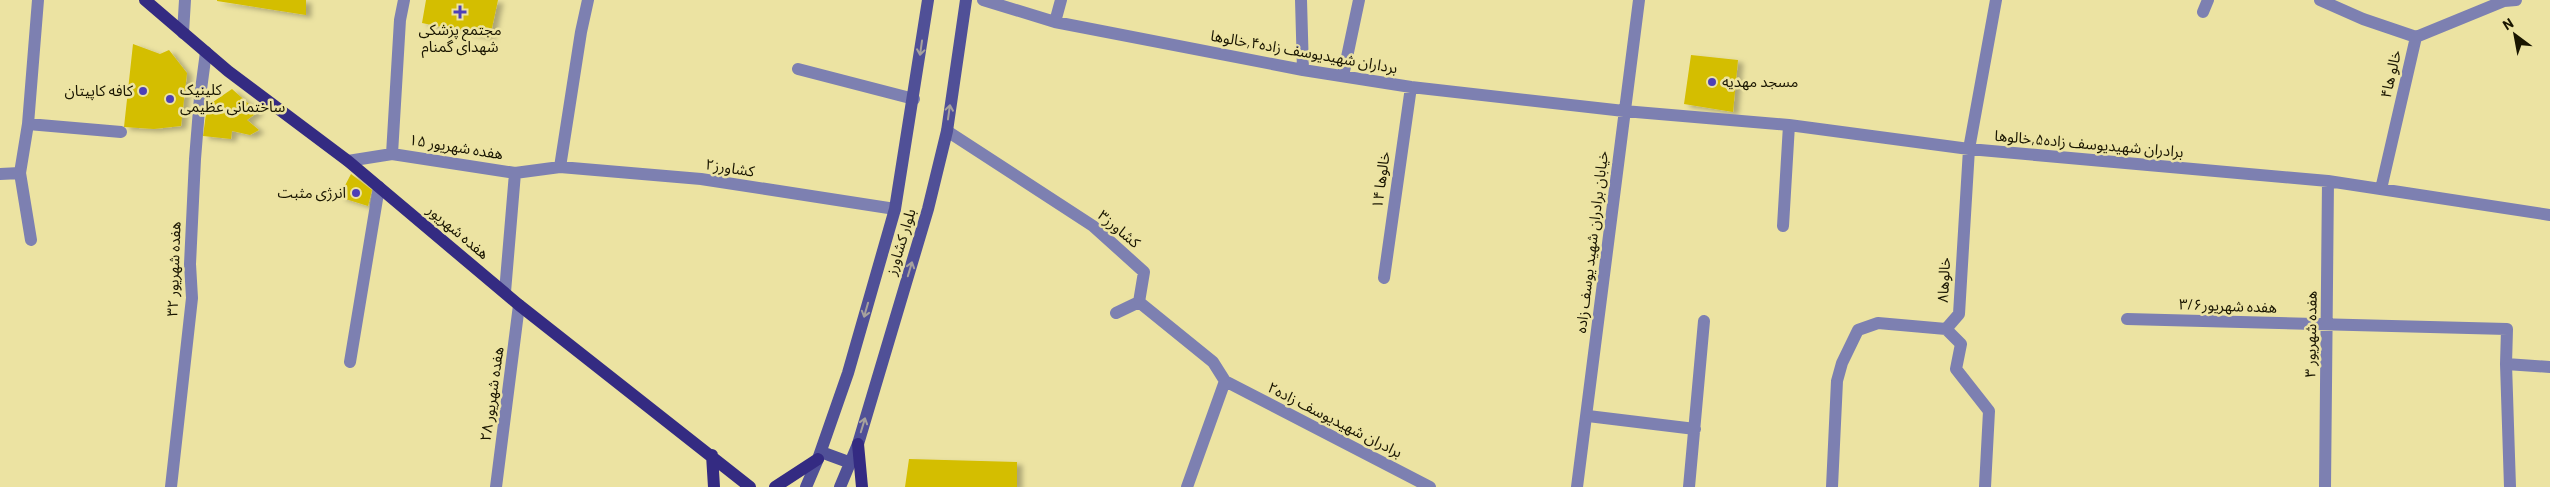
<svg xmlns="http://www.w3.org/2000/svg" width="2550" height="487" font-family="Barlow,'Noto Sans Arabic',sans-serif">
<style>
.building{fill:#d4be05;filter:url(#shadow)}
.lines{fill:none;stroke-linecap:round;stroke-linejoin:round}
.minor{stroke:#7d80b1;stroke-width:12}
.secondary{stroke:#505097;stroke-width:12}
.primary{stroke:#342b82;stroke-width:12}
.oneway{stroke:#a6a19d}
.poi-dot{fill:#4d40b7;stroke:#ece3a2;stroke-width:2}
.labels{text-anchor:middle;stroke-width:5;stroke-linejoin:round;paint-order:stroke}
.poi-label{font-size:15px;fill:#191500;stroke:#ece3a2;text-anchor:start}
.street-label{font-size:15px;fill:#191500;stroke:#ece3a2}
</style>
<defs>
<filter id="shadow"><feDropShadow dx="5.5" dy="3" stdDeviation="2.5" flood-color="#0004"/></filter>
</defs>
<rect width="100%" height="100%" fill="#ece3a2"/>
<path class="building" d="M 217,0 L 306,0 L 306,15 L 217,1 Z
M 426,0 L 498,0 L 490,37 L 422,23 Z
M 133,44 L 160,54 L 169,50 L 187,73 L 181,126 L 154,129 L 124,127 Z
M 1691,55 L 1738,60 L 1733,112 L 1684,104 Z
M 232,89 L 258,112 L 247,120 L 259,130 L 250,135 L 232,131 L 231,139 L 203,136 L 207,106 Z
M 351,174 L 372,190 L 368,206 L 339,197 Z
M 909,459 L 1017,462 L 1017,487 L 905,487 Z"/>
<g class="lines">
<path class="minor" d="M 983,0 L 1055,22 L 1303,70 L 1411,87 L 1624,111 L 1789,125 L 1969,149 L 2328,181 L 2550,215
M 1301,0 L 1303,70
M 2320,0 L 2363,19 L 2416,37 L 2381,189
M 2203,12 L 2208,0
M 1055,22 L 1061,0
M 183,33 L 185,0
M 2416,37 L 2504,1 L 2516,0
M 798,69 L 914,99
M 1343,76 L 1359,0
M 28,124 L 121,132
M 947,131 L 1093,226 L 1144,272 L 1139,302 L 1213,362 L 1225,381 L 1430,487
M 392,154 L 400,20 L 404,0
M 348,161 L 392,154 L 515,173 L 560,167 L 701,179 L 895,209
M 560,167 L 581,32 L 588,0
M 0,174 L 20,173
M 1783,226 L 1789,125
M 31,240 L 20,173 L 28,124 L 38,0
M 1384,278 L 1411,87
M 505,292 L 515,173
M 1116,313 L 1139,302
M 2127,319 L 2507,329 L 2506,364 L 2510,487
M 1946,329 L 1961,344 L 1956,369 L 1989,411 L 1985,487
M 350,362 L 379,187
M 2506,364 L 2550,367
M 1588,416 L 1695,429
M 171,487 L 192,298 L 190,264 L 195,159 L 200,97 L 206,52
M 496,487 L 519,305
M 1187,487 L 1225,381
M 1577,487 L 1639,0
M 1689,487 L 1704,321
M 1832,487 L 1837,381 L 1842,363 L 1858,330 L 1878,323 L 1946,329 L 1959,314 L 1969,149 L 1996,0
M 2325,487 L 2328,181"/>
<path class="secondary" d="M 821,452 L 851,463
M 806,487 L 818,459 L 848,373 L 895,209 L 928,0
M 840,487 L 858,444 L 928,209 L 947,131 L 966,0"/>
<path class="primary" d="M 145,0 L 228,71 L 348,161 L 519,305 L 750,487
M 858,444 L 862,487
M 712,455 L 714,487
M 775,487 L 818,459"/>
</g>
<defs><path id="oneway-shaft" d="M-6 0H5M1.5-3L5.5 0L1.5 3" fill="none" stroke-width="1.6" stroke-linecap="round" stroke-linejoin="round" transform="scale(1.25)"/></defs>
<g class="oneway">
<use href="#oneway-shaft" transform="translate(921 48) rotate(98)"/>
<use href="#oneway-shaft" transform="translate(949 112) rotate(-82)"/>
<use href="#oneway-shaft" transform="translate(910 269) rotate(-73)"/>
<use href="#oneway-shaft" transform="translate(866 310) rotate(106)"/>
<use href="#oneway-shaft" transform="translate(863 425) rotate(-73)"/>
</g>
<g class="poi-dot">
<path d="M457.5 4.5h5v5h5v5h-5v5h-5v-5h-5v-5h5z"/>
<circle cx="1712" cy="82" r="5"/>
<circle cx="143" cy="91" r="5"/>
<circle cx="170" cy="99" r="5"/>
<circle cx="356" cy="193" r="5"/>
</g>
<g class="labels">
<g class="poi-label">
<text x="460" y="35" text-anchor="middle">مجتمع پزشکی<tspan x="460" dy="17">شهدای گمنام</tspan></text>
<text x="1722" y="87">مسجد مهدیه</text>
<text x="180" y="95">کلینیک<tspan x="180" dy="17">ساختمانی عظیمی</tspan></text>
<text x="133" y="96" text-anchor="end">کافه کاپیتان</text>
<text x="346" y="198" text-anchor="end">انرژی مثبت</text>
</g>
<g class="street-label">
<text transform="translate(1304 52) rotate(10)" y="5">برداران شهیدیوسف زاده۴,خالوها</text>
<text transform="translate(2391 74) rotate(-77)" y="5">خالو ها۴</text>
<text transform="translate(2089 144) rotate(5)" y="5">برادران شهیدیوسف زاده۵,خالوها</text>
<text transform="translate(456 147) rotate(9)" y="5">هفده شهریور ۱۵</text>
<text transform="translate(730 168) rotate(9)" y="5">کشاورز۲</text>
<text transform="translate(1381 180) rotate(-82)" y="5">خالوها ۱۴</text>
<text transform="translate(1119 229) rotate(40)" y="5">کشاورز۳</text>
<text transform="translate(458 232) rotate(40)" y="5">هفده شهریور</text>
<text transform="translate(901 242) rotate(-73)" y="5">بلوار کشاورز</text>
<text transform="translate(1592 242) rotate(-83)" y="5">خیابان برادران شهید یوسف زاده</text>
<text transform="translate(174 269) rotate(-88)" y="5">هفده شهریور ۳۲</text>
<text transform="translate(1944 280) rotate(-87)" y="5">خالوها۸</text>
<text transform="translate(2228 306) rotate(2)" y="5">هفده شهریور۳/۶</text>
<text transform="translate(2311 334) rotate(-89)" y="5">هفده شهریور ۳</text>
<text transform="translate(492 394) rotate(-82)" y="5">هفده شهریور ۲۸</text>
<text transform="translate(1335 420) rotate(27)" y="5">برادران شهیدیوسف زاده۲</text>
</g>
</g>
<g transform="translate(2515 35) rotate(328)" stroke="#ece3a2" stroke-width="4" paint-order="stroke">
<path d="M0-4L9 19L0 12L-9 19Z" fill="#191500"/>
<text y="-8" font-size="14" font-weight="bold" text-anchor="middle" fill="#191500">N</text>
</g>
</svg>
